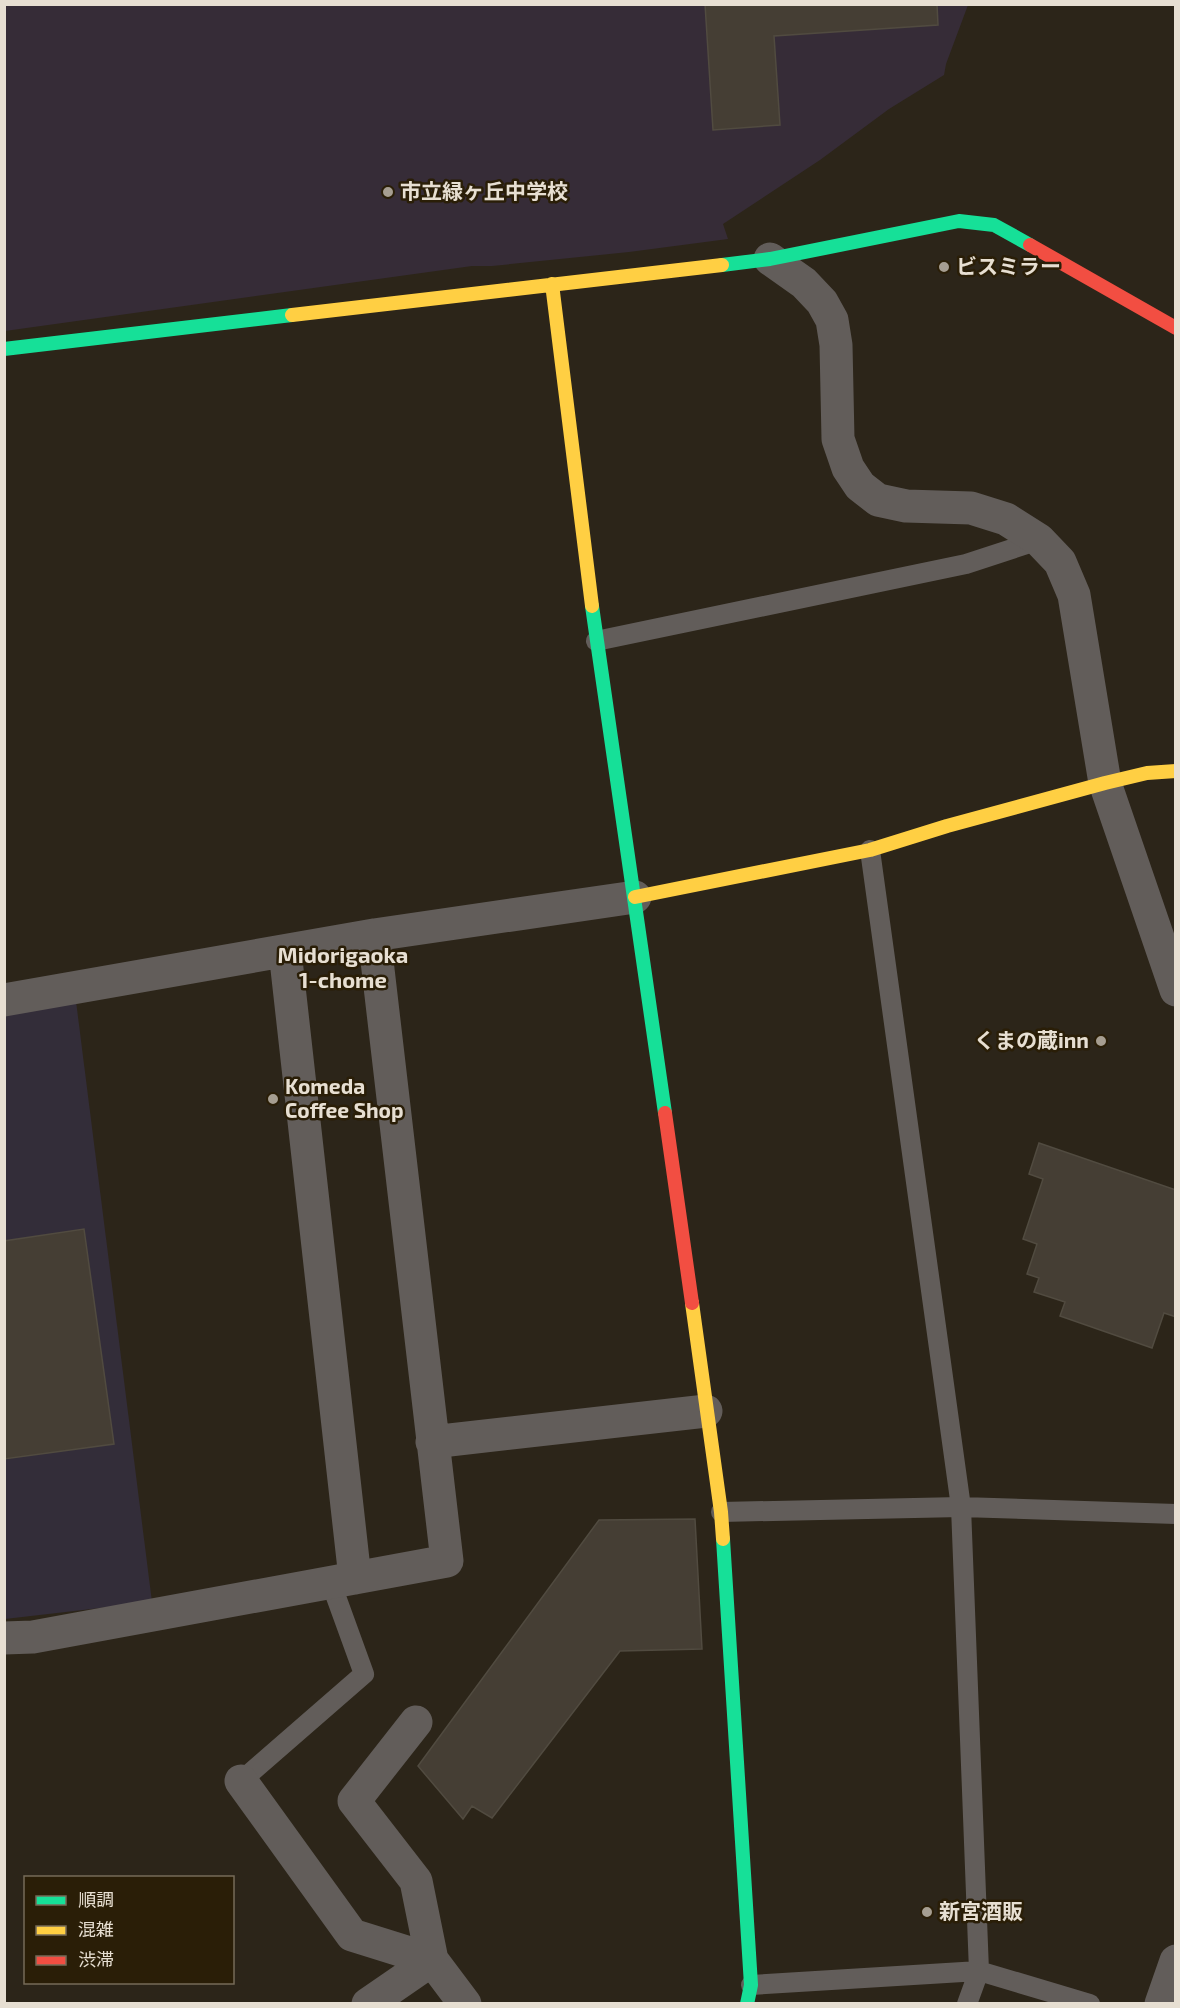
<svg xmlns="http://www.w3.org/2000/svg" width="1180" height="2008" font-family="'Exo 2','Noto Sans JP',sans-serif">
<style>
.commercial{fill:#332d39}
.education{fill:#362c37}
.building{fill:#453e34;stroke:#514b40;stroke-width:1.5}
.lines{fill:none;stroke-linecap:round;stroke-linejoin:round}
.lane{stroke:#625d5a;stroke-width:20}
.street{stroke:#625d5a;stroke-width:33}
.fast{stroke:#16e098;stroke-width:14}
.slow{stroke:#ffcf43;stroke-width:14}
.jam{stroke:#f24e42;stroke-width:14}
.poi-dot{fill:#a69e91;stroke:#2a1e07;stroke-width:2}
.labels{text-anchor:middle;stroke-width:5;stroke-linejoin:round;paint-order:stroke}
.poi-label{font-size:21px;font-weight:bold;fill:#e7dfd2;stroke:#2a1e07;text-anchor:start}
.neighbourhood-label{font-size:22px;font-weight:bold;fill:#e7dfd2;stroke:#2a1e07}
</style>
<rect width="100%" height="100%" fill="#2c2519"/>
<path class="commercial" d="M 76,1001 L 152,1602 L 5,1619 L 5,1014 Z"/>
<path class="education" d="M 4,5 L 968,5 L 946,64 L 944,75 L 889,109 L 820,160 L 723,224 L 728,239 L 629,252 L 492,266 L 472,266 L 5,331 Z"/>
<path class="building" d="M 705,4 L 937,4 L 938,25 L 774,36 L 780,125 L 713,130 Z
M 1039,1143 L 1176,1190 L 1176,1317 L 1164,1313 L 1152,1348 L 1060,1316 L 1065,1302 L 1034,1292 L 1039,1278 L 1027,1274 L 1037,1244 L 1023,1239 L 1043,1179 L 1029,1174 Z
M 84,1229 L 114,1444 L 4,1459 L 4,1241 Z
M 695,1519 L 702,1649 L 620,1651 L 492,1818 L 472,1806 L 463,1819 L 418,1766 L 599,1520 Z"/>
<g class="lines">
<path class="lane" d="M 596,641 L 966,564 L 1039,540
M 870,850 L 961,1507 L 979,1971 L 967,2004
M 721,1512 L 961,1507 L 1176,1514
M 241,1781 L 364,1674 L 331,1583
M 751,1985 L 979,1971 L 1090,2004"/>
<path class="street" d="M 770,259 L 804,283 L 822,302 L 832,320 L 836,345 L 838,439 L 848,468 L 860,486 L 878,500 L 906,506 L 971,508 L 1006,519 L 1039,540 L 1060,562 L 1074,595 L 1105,783 L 1176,990
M 285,951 L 355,1578
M 4,1000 L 374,935 L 635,897
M 432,1442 L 706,1411
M 4,1638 L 33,1637 L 447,1561 L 374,935
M 416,1722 L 354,1801 L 416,1881 L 432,1960 L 465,2004
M 241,1781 L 352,1935 L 432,1960
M 368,2004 L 432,1960
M 1161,2004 L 1176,1961"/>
<path class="fast" d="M 722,265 L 770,259 L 959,221 L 994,225 L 1030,245
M 4,349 L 292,315
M 592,606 L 665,1113
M 723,1539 L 751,1985 L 747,2004"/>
<path class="slow" d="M 552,284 L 592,606
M 292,315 L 722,265
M 635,897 L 870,850 L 947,826 L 1105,783 L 1147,773 L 1176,771
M 692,1303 L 721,1512 L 723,1539"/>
<path class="jam" d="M 1030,245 L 1176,328
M 665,1113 L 692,1303"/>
</g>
<g class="poi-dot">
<circle cx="388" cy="192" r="6"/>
<circle cx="944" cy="267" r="6"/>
<circle cx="1101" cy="1041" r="6"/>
<circle cx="273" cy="1099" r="6"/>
<circle cx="927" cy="1912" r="6"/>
</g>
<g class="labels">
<g class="poi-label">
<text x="400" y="199">市立緑ヶ丘中学校</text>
<text x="956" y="274">ビスミラー</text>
<text x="1089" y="1048" text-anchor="end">くまの蔵inn</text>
<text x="285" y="1094">Komeda<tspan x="285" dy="24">Coffee Shop</tspan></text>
<text x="939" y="1919">新宮酒販</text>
</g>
<g class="neighbourhood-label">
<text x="343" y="963">Midorigaoka<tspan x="343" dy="25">1-chome</tspan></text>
</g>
</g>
<rect width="1180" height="2008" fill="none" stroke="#e7dfd2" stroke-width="12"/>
<rect x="24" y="1876" width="210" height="108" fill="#2a1e07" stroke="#766b58" stroke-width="1.5"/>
<rect x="36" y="1896" width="30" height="9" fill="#16e098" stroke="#766b58" stroke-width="1.5"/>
<text x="78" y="1906" font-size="18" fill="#e7dfd2">順調</text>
<rect x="36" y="1926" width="30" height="9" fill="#ffcf43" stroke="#766b58" stroke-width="1.5"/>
<text x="78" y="1936" font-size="18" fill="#e7dfd2">混雑</text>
<rect x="36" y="1956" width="30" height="9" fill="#f24e42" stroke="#766b58" stroke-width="1.5"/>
<text x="78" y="1966" font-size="18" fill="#e7dfd2">渋滞</text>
</svg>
